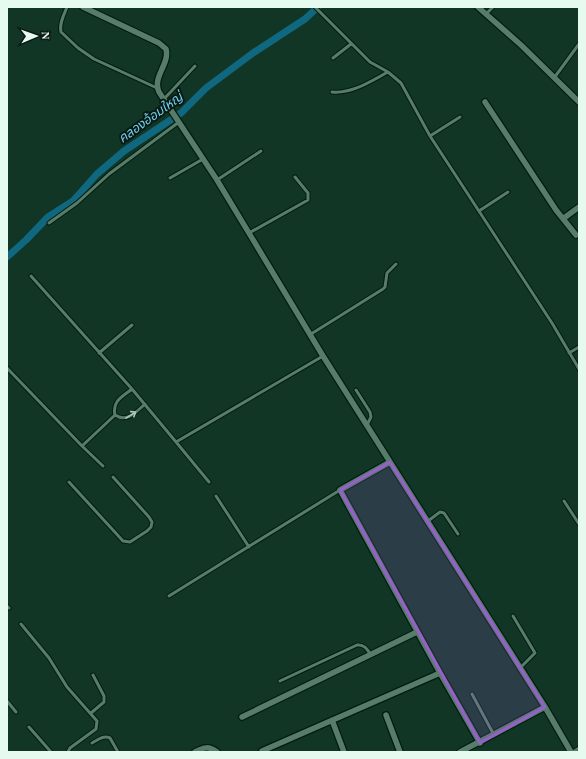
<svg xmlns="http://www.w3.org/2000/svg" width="586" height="759" font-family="'Times New Roman','Noto Sans Thai',serif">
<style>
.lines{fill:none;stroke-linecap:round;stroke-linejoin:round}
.canal{stroke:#106880;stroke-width:7}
.lane-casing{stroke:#021c10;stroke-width:5}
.street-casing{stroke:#021c10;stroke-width:8}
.lane{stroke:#577c69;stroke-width:3}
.street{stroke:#577c69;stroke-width:5.5}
.oneway{stroke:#adc8b9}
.marked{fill:#9660cb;fill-opacity:0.2;stroke:#9660cb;stroke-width:3;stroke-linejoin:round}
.labels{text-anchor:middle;stroke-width:4;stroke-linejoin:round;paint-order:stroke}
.water-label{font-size:13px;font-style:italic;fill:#6ed0f1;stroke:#0b1a13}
</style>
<rect width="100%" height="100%" fill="#113626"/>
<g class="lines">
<path class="canal" d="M 7,257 L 26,240 L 48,217 L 73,201 L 97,174 L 124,151 L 181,113 L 206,88 L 253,53 L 305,19 L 318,7"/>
<defs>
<path id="lane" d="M 67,7 C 64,15 59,23 61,32 L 78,48 L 94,59 L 157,88
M 315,7 L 370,62 L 388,72 L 401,83 L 430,136 L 552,323 L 579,369
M 487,13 L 493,7
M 333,58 L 351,44
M 554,78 L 579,44
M 332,92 C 352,94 371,81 388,72
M 164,99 L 195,66
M 430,136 L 460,117
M 170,178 L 203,159
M 217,180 L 261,151
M 479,211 L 508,192
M 49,223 L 77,203 L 109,174 L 179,122
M 249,233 L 308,200 L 308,193 L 295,177
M 31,276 L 132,389 L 176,442 L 323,356
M 311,334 L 383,289 L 385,287 L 387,273 L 396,264
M 99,353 L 132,325
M 569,353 L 579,347
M 7,368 L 82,446 L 115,415
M 132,389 C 122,397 112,401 115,415 C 127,423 136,412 145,404
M 356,390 L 370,412 L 371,417 L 367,425
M 176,442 L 209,482
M 82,446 L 103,466
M 69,482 L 123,541 L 130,542 L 147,531 L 151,527 L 152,522 L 149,517 L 113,477
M 216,496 L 249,547
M 564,501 L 579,524
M 428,521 L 440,512 L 444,513 L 458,534
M 169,596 L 340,490
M 7,606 L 9,608
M 513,616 L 535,653 L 520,668
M 21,624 L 49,658 L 67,687 L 97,721 L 96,729 L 70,748 L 68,752
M 280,681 L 357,645 C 364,644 367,649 371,655
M 472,694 L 494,735
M 7,701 L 16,712
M 91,713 L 104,702 L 104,696 L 93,675
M 29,727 L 51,752
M 92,743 C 98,740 103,735 110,738 L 118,752
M 573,752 L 579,748"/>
<path id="street" d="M 83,7 L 159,43 L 166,49 C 170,64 152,77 159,92 L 217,180 L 323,356 L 545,707 L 571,752
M 478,7 L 521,45 L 579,102
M 485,102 L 556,210 L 576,235
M 564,218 L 579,207
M 390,462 L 340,490 L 440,673 L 480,743
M 386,715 L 400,752
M 242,717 L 417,632
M 332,720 L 344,752
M 262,751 L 440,673
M 195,752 C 204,747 209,746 217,752
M 460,752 L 545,707"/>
</defs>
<use href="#lane" class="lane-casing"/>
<use href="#street" class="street-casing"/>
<use href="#lane" class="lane"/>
<use href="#street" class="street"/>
</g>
<defs><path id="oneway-shaft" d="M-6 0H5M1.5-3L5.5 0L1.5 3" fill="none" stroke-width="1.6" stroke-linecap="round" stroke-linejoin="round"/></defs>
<use class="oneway" href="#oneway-shaft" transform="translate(131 415) rotate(-32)"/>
<path class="marked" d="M 390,462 L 545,707 L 480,743 L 340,490 Z"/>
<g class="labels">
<g class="water-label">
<text transform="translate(150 117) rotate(-36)" y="5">คลองอ้อมใหญ่</text>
</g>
</g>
<rect width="586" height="759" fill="none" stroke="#e6faef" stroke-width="16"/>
<g transform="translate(36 36) rotate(88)" stroke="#0b1a13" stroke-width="3" paint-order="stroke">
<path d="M0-3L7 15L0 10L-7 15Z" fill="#e6faef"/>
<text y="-6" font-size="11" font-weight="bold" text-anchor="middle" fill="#e6faef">N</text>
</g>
</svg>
